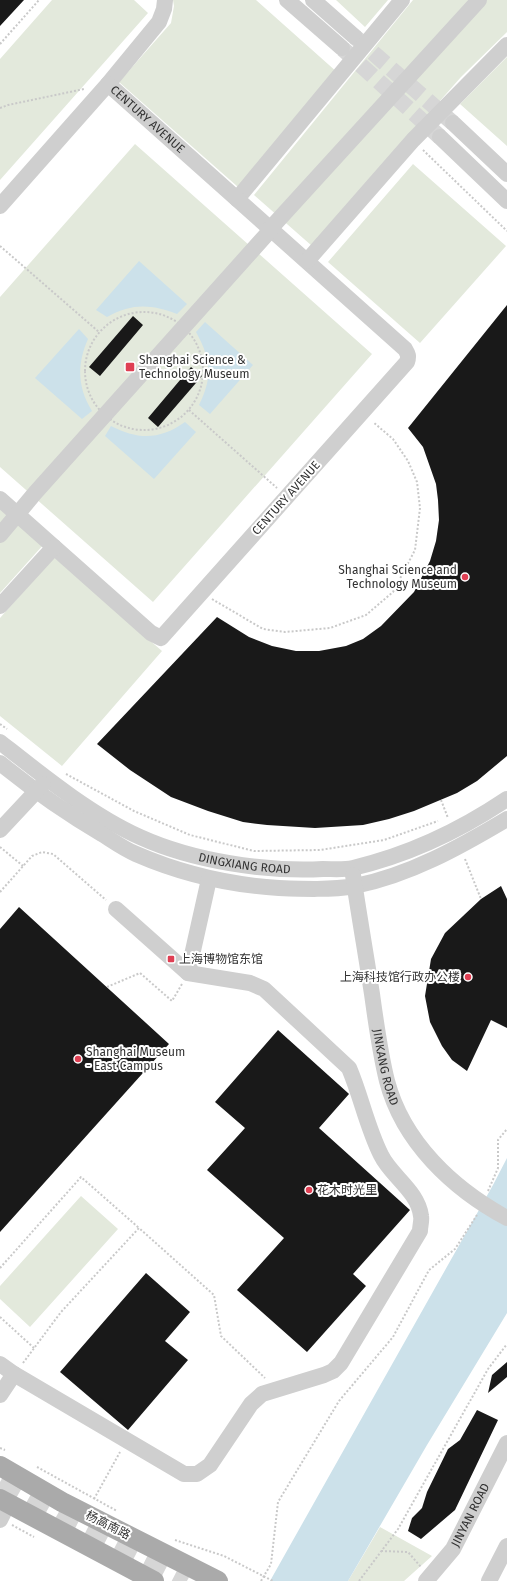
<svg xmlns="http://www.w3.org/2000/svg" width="507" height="1581" font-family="'Fira Sans','Noto Sans SC',sans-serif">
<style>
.green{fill:#e3e9dc}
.water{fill:#cce1ea}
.building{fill:#191919}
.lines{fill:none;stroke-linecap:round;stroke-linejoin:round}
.minor-tunnel{stroke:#d6d6d6;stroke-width:16;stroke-dasharray:16 8;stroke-linecap:butt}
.highway-tunnel{stroke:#d6d6d6;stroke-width:22;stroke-dasharray:22 11;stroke-linecap:butt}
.path{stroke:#c9c9c9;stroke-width:2;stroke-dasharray:2 2;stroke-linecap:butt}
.minor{stroke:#cfcfcf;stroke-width:16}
.major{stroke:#aaa;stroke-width:20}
.poi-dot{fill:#df3f53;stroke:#fff;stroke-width:1.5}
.labels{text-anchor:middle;stroke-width:4;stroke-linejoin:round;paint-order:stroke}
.street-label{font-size:12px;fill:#323232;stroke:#fff}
.poi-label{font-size:12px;fill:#323232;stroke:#fff;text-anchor:start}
</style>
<rect width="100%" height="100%" fill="#fff"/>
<path class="green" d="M 52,0 L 134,0 L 148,13 L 0,180 L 0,59 Z
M 173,0 L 256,0 L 338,73 L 238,187 L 119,82 L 171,23 L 174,6 Z
M 336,0 L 388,0 L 365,27 Z
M 413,0 L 507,0 L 507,32 L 461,77 L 312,246 L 254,195 Z
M 507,57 L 507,146 L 460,104 Z
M 135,144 L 372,354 L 153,602 L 0,467 L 0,297 Z
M 413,164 L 506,246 L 420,343 L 328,262 Z
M 0,505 L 44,544 L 0,593 Z
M 54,557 L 162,651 L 62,766 L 0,716 L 0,618 Z
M 81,1196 L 118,1229 L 30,1327 L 0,1299 L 0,1286 Z
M 380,1527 L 432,1556 L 404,1581 L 348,1581 Z"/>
<path class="water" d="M 139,261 L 187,304 L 177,314 C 151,304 132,303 107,317 L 96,310 Z
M 205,322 L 253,365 L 210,414 L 199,405 C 213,377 211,359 196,332 Z
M 79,329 L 88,339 C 77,364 77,387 92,411 L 82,419 L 35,378 Z
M 185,422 L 196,432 L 154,479 L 105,436 L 111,426 C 138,440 160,440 185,422 Z
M 507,1158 L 507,1313 L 427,1445 L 348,1581 L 270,1581 L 493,1185 Z"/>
<path class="building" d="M 0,0 L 24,0 L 0,26 Z
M 507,305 L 507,756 L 477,781 L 457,793 L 414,811 L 389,819 L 363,825 L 315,828 L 267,825 L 243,822 L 208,811 L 171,797 L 130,770 L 97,744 L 217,617 L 249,637 L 272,646 L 296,651 L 319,651 L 346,646 L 363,639 L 381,626 L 414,592 L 430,561 L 436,541 L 439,520 L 438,500 L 436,484 L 423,447 L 408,428 Z
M 133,316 L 143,325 L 100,376 L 89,367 Z
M 191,367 L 202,376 L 158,427 L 148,418 Z
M 501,886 L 507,899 L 507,1028 L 491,1020 L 467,1071 L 452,1060 L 442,1046 L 430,1022 L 425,996 L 431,959 L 445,933 L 481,899 Z
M 19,907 L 169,1044 L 0,1232 L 0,929 Z
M 278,1030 L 348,1093 L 349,1094 L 319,1128 L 410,1210 L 353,1274 L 366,1286 L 307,1352 L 237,1290 L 284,1238 L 207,1170 L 245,1128 L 215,1102 Z
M 146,1273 L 190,1312 L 165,1341 L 188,1360 L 128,1430 L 60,1372 Z
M 507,1362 L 507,1377 L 488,1393 L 492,1375 Z
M 477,1410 L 498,1420 L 455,1510 L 421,1539 L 408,1531 L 412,1518 L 422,1508 L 427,1492 L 448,1449 L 460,1440 Z"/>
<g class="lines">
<path class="minor-tunnel" d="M 355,37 L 453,123
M 343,49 L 440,137"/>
<path class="highway-tunnel" d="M 0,1482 L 59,1515 L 187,1581"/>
<path class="path" d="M 0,44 L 39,0
M 0,108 L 8,105 L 84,89
M 423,150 L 507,231
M 0,246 L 99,332
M85 371a59 59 0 1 1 118 0a59 59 0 1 1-118 0Z
M 189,410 L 277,488
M 212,599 L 263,629 L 285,632 L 330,628 L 366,615 L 393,592 L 415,550 L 420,508 L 417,482 L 408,461 L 393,439 L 373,422
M 0,724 L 7,729
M 66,774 L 134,811 L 190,835 L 254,851 L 320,850 L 384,840 L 438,821
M 441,800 L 448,818
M 0,847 L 23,866
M 465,859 L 481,899
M 0,892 L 32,856 L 42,852 L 53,854 L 106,900
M 107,987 L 140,973 L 172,1001 L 182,984
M 488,1191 L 498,1168 L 498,1140 L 507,1129
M 0,1268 L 81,1177 L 139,1228
M 0,1317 L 34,1348
M 23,1363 L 61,1312 L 139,1228 L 214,1295 L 221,1336 L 265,1378
M 0,1448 L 5,1450
M 37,1467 L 117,1511
M 94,1499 L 120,1452
M 12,1525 L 34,1537
M 175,1540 L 224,1556 L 273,1581
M 381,1551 L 408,1552 L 421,1567
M 261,1581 L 271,1564 L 278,1502 L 339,1401 L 393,1337 L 429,1270 L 455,1249 L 477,1215
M 359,1581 L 398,1529 L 488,1369 L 507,1344"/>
<g class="minor">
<path d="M 287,0 L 342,48"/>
<path d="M 313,0 L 355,37"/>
<path d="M 108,84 L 159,22 L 164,9 L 165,0"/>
<path d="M 453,123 L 507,174"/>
<path d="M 440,137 L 507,201"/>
<path d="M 237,199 L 402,0"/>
<path id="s1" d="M 0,206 L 108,84 L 405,349 C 408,354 409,356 407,362 L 161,638 L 151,633 L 0,499"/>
<path d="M 307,261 L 413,140 L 507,45"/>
<path d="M 0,535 L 35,493 L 267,234 L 270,229 L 479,0"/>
<path d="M 0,606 L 54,547"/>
<path id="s2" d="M 0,742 C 42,775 91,815 140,837 C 193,861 265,872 323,869 C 333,869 344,870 353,868 C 408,855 461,830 507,799"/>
<path d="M 0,763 C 32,789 66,813 102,834 C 113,841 124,849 136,854 C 182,874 230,885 279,888 C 304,889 331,890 355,886 C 410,875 460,847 507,819"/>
<path d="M 0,830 L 43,784"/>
<path id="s3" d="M 353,875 C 359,915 366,955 372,994 C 376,1023 380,1053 387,1081 C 403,1142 453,1189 507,1218"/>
<path d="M 116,909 L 188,973 L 209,879"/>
<path d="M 0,1364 L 14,1374 L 184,1474 L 197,1474 L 210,1465 L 251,1404 L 262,1394 L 324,1375 L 333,1371 L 341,1363 L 420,1231 C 420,1226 422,1220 421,1216 C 418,1191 391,1176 381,1155 C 367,1127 361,1096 349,1068 L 264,989 L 250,983 L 188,973"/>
<path d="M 0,1395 L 14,1374"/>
<path d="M 0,1520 L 8,1504"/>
<path id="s4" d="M 426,1581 L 453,1549 L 507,1443"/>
<path d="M 489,1581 L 507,1546"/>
</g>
<path class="major" d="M 0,1466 L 62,1502 L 218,1581
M 0,1499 L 154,1581"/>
</g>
<g class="poi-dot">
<rect x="125" y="362" width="10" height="10" rx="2"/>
<circle cx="465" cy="577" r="4"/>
<rect x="167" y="955" width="8" height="8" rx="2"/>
<circle cx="468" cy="977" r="4"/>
<circle cx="78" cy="1059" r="4"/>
<circle cx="309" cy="1190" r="4"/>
</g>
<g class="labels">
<g class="street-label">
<text dy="4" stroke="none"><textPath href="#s1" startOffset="216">CENTURY AVENUE</textPath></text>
<text transform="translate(286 498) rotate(-48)" y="4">CENTURY AVENUE</text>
<text dy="4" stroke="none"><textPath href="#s2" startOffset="278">DINGXIANG ROAD</textPath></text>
<text dy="4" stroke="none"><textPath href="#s3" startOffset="195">JINKANG ROAD</textPath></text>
<text dy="4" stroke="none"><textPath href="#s4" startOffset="80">JINYAN ROAD</textPath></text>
<text transform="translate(108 1525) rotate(27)" y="4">杨高南路</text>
</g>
<g class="poi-label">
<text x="139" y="364">Shanghai Science &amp;<tspan x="139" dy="14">Technology Museum</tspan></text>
<text x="457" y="574" text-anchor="end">Shanghai Science and<tspan x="457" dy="14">Technology Museum</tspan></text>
<text x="179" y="963">上海博物馆东馆</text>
<text x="460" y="981" text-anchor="end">上海科技馆行政办公楼</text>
<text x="86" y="1056">Shanghai Museum<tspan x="86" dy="14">- East Campus</tspan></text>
<text x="317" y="1194">花木时光里</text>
</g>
</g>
</svg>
